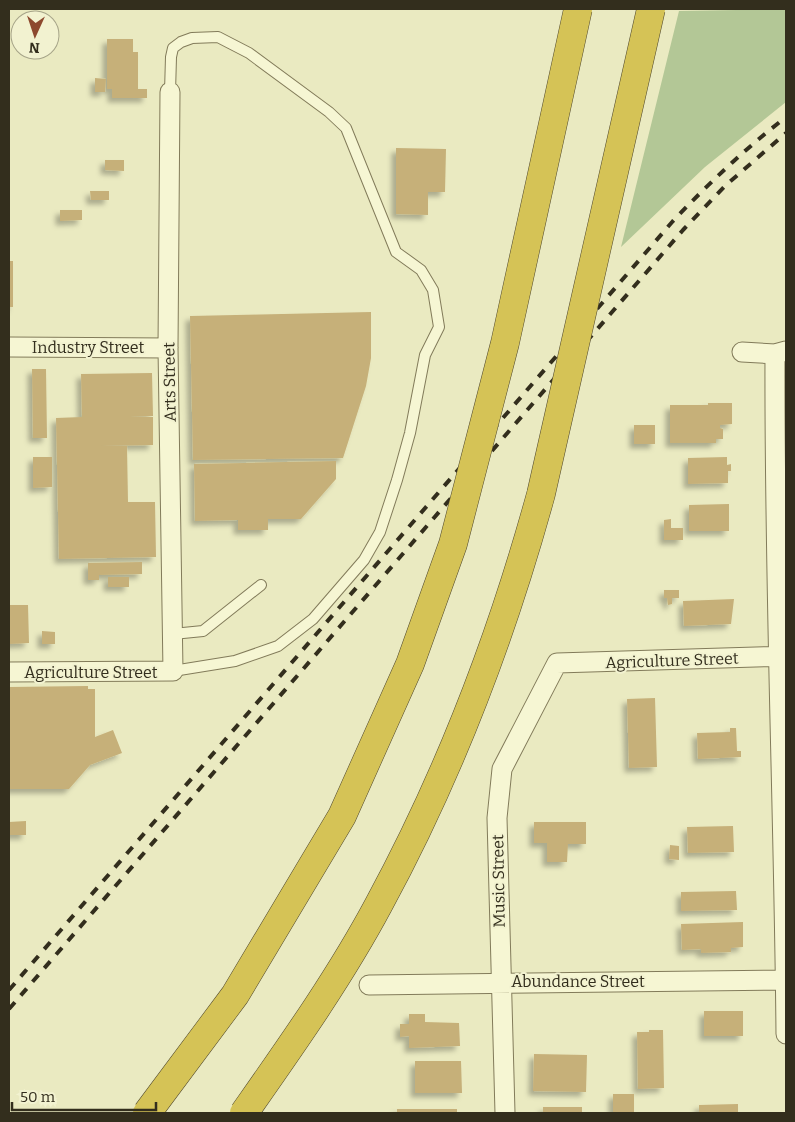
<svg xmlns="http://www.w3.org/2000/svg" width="795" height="1122" font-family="Bitter,serif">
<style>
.green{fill:#b3c796}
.building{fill:#c6b079;filter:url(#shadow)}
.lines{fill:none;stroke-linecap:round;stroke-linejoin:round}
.lane-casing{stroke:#827b5a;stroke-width:12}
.street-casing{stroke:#827b5a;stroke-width:21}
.lane{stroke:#f6f6d3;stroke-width:10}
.street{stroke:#f6f6d3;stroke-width:19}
.rail{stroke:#332e1d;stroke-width:4;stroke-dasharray:9 9;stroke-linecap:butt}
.highway-bridge-casing{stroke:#50482e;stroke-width:29;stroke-linecap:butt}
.highway-bridge{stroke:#d5c356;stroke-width:28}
.labels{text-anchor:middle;stroke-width:4;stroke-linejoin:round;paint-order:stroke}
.street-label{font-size:16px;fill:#332e1d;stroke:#f2f2d0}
</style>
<defs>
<filter id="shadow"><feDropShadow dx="-4.5" dy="4.5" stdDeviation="2.5" flood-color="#0004"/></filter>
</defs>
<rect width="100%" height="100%" fill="#eaeac1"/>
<path class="green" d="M 786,9 L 786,102 L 705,167 L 621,247 L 679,11 Z"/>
<path class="building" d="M 107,39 L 133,39 L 133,52 L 138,52 L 138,89 L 147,89 L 147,98 L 112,98 L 112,89 L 107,89 Z
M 95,78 L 106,79 L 105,92 L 95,92 Z
M 396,148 L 446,149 L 445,192 L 428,192 L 428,215 L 396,214 Z
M 105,160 L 124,160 L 124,171 L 105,170 Z
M 90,191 L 109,191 L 109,200 L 91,200 Z
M 60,210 L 82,210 L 82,220 L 60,221 Z
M 9,261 L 13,261 L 13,307 L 9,307 Z
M 371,312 L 371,358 L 366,386 L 343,458 L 193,460 L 190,316 Z
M 32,369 L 46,369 L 47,438 L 33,438 Z
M 152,373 L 153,416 L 129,416 L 153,417 L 153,445 L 101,446 L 127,446 L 128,502 L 155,502 L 156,557 L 59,559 L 56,418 L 82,417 L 81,374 Z
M 708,403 L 732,403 L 732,424 L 720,425 L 720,428 L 723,429 L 723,439 L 716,439 L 716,443 L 670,443 L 670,405 L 708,405 Z
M 634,425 L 655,425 L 655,444 L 634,444 Z
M 33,457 L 52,457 L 52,487 L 33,488 Z
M 727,457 L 727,465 L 731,464 L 731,471 L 728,471 L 728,483 L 688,484 L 688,458 Z
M 336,461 L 336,479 L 301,519 L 268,519 L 268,530 L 238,530 L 238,520 L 195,521 L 194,464 Z
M 729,504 L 729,531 L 689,531 L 689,505 Z
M 671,519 L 671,528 L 683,528 L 683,540 L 664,540 L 664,520 Z
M 142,562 L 142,574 L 99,575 L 99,580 L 88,580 L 88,563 Z
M 108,577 L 129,577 L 129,587 L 108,587 Z
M 664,590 L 679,590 L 679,598 L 672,598 L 672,604 L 668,605 L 667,598 L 664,598 Z
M 734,599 L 731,624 L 684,626 L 683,601 Z
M 9,605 L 28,605 L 29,643 L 9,644 Z
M 42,631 L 55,632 L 55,644 L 42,644 Z
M 88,686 L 88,689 L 95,689 L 95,737 L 113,730 L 122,753 L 90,765 L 69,789 L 9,789 L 9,687 Z
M 655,698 L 657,767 L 629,768 L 627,699 Z
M 730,728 L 736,728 L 737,751 L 741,751 L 741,757 L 698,759 L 697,733 L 730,732 Z
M 26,821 L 26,835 L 9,835 L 9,822 Z
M 534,822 L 586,822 L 586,844 L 568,844 L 567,862 L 547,862 L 547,843 L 534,843 Z
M 733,826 L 734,852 L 688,853 L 687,827 Z
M 670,845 L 679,846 L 679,860 L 669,859 Z
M 736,891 L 737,910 L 681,911 L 681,892 Z
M 743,922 L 743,947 L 731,948 L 731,952 L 701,953 L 701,949 L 682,950 L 681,924 Z
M 704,1011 L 743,1011 L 743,1036 L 704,1036 Z
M 409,1014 L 425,1014 L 425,1022 L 459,1023 L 460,1046 L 409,1048 L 409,1036 L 400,1037 L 400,1024 L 409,1024 Z
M 649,1030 L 663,1030 L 664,1088 L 638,1089 L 637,1032 L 649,1032 Z
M 534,1054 L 587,1055 L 586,1092 L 533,1091 Z
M 415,1061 L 461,1061 L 462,1093 L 415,1093 Z
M 613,1094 L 634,1094 L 634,1113 L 613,1113 Z
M 738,1104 L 738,1113 L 699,1113 L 699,1105 Z
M 543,1107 L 582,1107 L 582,1113 L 543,1113 Z
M 397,1109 L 457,1109 L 457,1113 L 397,1113 Z"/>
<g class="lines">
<defs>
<path id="lane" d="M 170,92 L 171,57 L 173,48 L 181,42 L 192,38 L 218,37 L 249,53 L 329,112 L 346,128 L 396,252 L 421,270 L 433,290 L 439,327 L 425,355 L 410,433 L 397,480 L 380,532 L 364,560 L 313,619 L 278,646 L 235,661 L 173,671
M 173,634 L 203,631 L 261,585"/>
<path id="street" d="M 9,347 L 168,348
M 742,352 L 775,354 L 786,351
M 775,354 C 774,581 784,807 786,1034
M 9,672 L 173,671 L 168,348 L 170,92
M 369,985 L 786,980
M 505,1113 L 497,818 L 502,769 L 557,663 L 786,656"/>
</defs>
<use href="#lane" class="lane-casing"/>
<use href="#street" class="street-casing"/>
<use href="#lane" class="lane"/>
<use href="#street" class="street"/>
<path class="rail" d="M 9,990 L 673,221 C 709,183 745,149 786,117
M 9,1009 L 683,230 L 725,186 L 786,133"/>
<defs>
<path id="highway-bridge" d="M 147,1113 L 235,995 L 342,816 L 410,664 L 453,544 L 505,343 L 578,9
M 244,1113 C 291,1046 340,977 379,904 C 449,775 502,636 541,494 L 651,9"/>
</defs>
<use href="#highway-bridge" class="highway-bridge-casing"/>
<use href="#highway-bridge" class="highway-bridge"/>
</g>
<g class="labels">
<g class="street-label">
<text x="88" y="353">Industry Street</text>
<text transform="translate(169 382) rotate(-91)" y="6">Arts Street</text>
<text transform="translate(672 660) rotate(-2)" y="6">Agriculture Street</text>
<text x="91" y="678">Agriculture Street</text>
<text transform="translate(498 881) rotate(-91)" y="6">Music Street</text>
<text x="578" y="987">Abundance Street</text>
</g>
</g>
<rect width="795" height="1122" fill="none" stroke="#332e1d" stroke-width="20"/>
<g transform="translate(35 35) rotate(183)"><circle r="24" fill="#f2f2d0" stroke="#a6a488"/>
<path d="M0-4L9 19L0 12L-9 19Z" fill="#8d492e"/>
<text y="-8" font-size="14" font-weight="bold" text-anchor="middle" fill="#332e1d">N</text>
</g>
<path d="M12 1102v8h144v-8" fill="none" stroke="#332e1d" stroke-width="2.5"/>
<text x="20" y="1102" font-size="15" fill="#332e1d" stroke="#f2f2d0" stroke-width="4" paint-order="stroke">50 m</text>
</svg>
